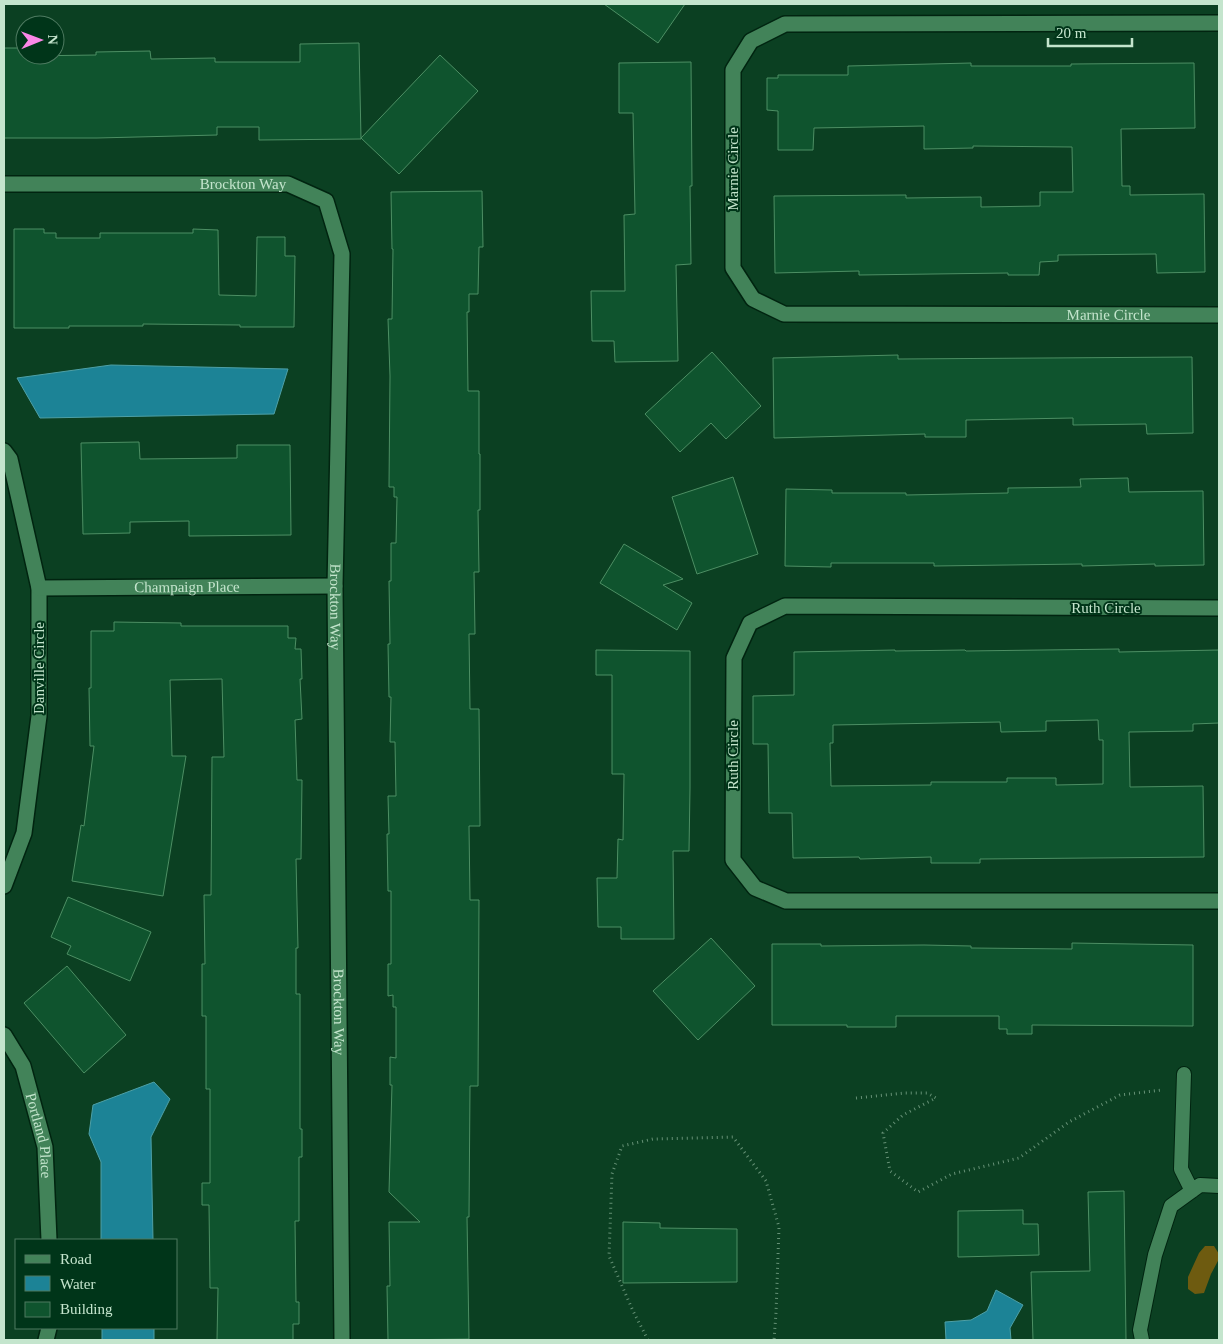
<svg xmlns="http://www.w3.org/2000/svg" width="1223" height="1344" font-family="'Times New Roman',serif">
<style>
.green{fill:#6e5b10}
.water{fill:#1c8396;stroke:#4ea0a6}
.building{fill:#0f542e;stroke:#4d8f64;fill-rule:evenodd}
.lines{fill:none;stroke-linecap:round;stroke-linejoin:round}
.service-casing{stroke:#012410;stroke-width:16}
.minor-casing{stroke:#012410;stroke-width:18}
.path{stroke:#669176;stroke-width:3;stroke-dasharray:1 4;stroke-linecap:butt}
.service{stroke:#428359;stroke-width:14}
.minor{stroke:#428359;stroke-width:15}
.labels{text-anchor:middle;stroke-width:4;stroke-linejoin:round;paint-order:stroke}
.street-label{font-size:15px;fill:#c4e5cd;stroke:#003519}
</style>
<rect width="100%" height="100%" fill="#0b4022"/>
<path class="green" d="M 1205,1246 L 1214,1246 L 1219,1254 L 1219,1259 L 1211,1274 L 1204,1293 L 1195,1294 L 1188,1289 L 1188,1277 L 1199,1253 Z"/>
<path class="water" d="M 111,365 L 288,369 L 274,414 L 40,418 L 17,378 Z
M 154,1082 L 170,1099 L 151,1137 L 153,1240 L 101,1240 L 101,1162 L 89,1134 L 93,1105 Z
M 996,1290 L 1023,1305 L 1010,1328 L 1011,1340 L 946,1340 L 945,1322 L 971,1320 L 987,1311 Z
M 102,1328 L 154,1328 L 154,1340 L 102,1340 Z"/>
<path class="building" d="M 604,4 L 685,4 L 658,43 Z
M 359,43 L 361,139 L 259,140 L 259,127 L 217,127 L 217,135 L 97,138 L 4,138 L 4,48 L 25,48 L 25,55 L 26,56 L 96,55 L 96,52 L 150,51 L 151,59 L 215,58 L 215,62 L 300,62 L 300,44 Z
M 440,55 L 478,91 L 399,174 L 361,138 Z
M 691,62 L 692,186 L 690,186 L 691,264 L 676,265 L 678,361 L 615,362 L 614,341 L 592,341 L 591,291 L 625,291 L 624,215 L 635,214 L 633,113 L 619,113 L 619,63 Z
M 971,63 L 971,66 L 1071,66 L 1071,64 L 1194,63 L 1195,128 L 1121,129 L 1122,186 L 1130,186 L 1130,195 L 1204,194 L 1205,272 L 1157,273 L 1156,254 L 1058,255 L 1058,261 L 1040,262 L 1039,275 L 1008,275 L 1008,273 L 859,275 L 859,271 L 775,273 L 774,196 L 906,195 L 906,198 L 981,197 L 981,207 L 1040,206 L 1040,192 L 1073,192 L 1072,147 L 973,146 L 973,148 L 924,149 L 924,126 L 814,128 L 813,150 L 778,150 L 778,111 L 767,110 L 767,78 L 778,78 L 778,75 L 848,75 L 848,66 Z
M 482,191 L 483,247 L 479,247 L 478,294 L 469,294 L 469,312 L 467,312 L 468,391 L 479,391 L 479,454 L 480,454 L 480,510 L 478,510 L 479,572 L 474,572 L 475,634 L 469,634 L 470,709 L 479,709 L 480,826 L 469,826 L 470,900 L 479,900 L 478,1086 L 470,1086 L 469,1217 L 467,1217 L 469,1339 L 388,1340 L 387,1286 L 390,1286 L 389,1222 L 420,1222 L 389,1192 L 392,1085 L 390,1085 L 390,1057 L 396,1058 L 396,1007 L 393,1007 L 393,995 L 388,996 L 388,964 L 391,964 L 391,891 L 388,891 L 387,834 L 389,834 L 388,796 L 396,796 L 395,742 L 390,742 L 391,697 L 389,697 L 388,644 L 390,644 L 389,581 L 391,581 L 391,543 L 396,543 L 397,497 L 394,497 L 394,487 L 389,487 L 390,376 L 388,319 L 392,319 L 393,249 L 392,249 L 391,192 Z
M 14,229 L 44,229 L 44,233 L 56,233 L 56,238 L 100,238 L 100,233 L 193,233 L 193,229 L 218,230 L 219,295 L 256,296 L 257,237 L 285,237 L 285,256 L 295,256 L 294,327 L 240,327 L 240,325 L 143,324 L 143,326 L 69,326 L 69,328 L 14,328 Z
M 712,352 L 761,406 L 726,439 L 711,423 L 680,452 L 645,414 Z
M 898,355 L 898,359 L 1192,357 L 1193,433 L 1147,434 L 1146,424 L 1073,425 L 1073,418 L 966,420 L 966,437 L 925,437 L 925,434 L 774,438 L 773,358 Z
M 139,442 L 140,459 L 237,458 L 237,445 L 290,445 L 291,535 L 189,536 L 189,521 L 130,522 L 130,533 L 83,534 L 81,443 Z
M 733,477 L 758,554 L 697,574 L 672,497 Z
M 1128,478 L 1129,492 L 1203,491 L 1204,565 L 1155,566 L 1155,564 L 1082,566 L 1082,564 L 934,566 L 934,563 L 831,563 L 831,567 L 785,566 L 786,489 L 832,490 L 832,493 L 906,493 L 906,495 L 1008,493 L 1008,488 L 1081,487 L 1080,479 Z
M 624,544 L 683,579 L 663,585 L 692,603 L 677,630 L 600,583 Z
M 114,622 L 181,623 L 181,626 L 288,626 L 288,638 L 296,638 L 295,649 L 301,649 L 302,679 L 300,679 L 302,719 L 295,720 L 297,780 L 302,780 L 301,859 L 296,859 L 298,948 L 296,948 L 296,994 L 300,994 L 300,1129 L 302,1129 L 302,1157 L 299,1157 L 299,1221 L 295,1221 L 296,1302 L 299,1302 L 299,1324 L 293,1324 L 293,1340 L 217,1340 L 218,1288 L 210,1288 L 209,1205 L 202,1205 L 202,1183 L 210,1183 L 210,1089 L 206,1089 L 206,1016 L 202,1016 L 202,964 L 205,964 L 204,895 L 211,895 L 212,757 L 224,757 L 222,679 L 170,680 L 172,756 L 186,756 L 163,896 L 72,881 L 81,825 L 84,826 L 94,746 L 90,746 L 89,688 L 91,688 L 91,631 L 114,631 Z
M 1119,649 L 1119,652 L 1219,650 L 1219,723 L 1193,724 L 1193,731 L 1129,732 L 1130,787 L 1203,786 L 1204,857 L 980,859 L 980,863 L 931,863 L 931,857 L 860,859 L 859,857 L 793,858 L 792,813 L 769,813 L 768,744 L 753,744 L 753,696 L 794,695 L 794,652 L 895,650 L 895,651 L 965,650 L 966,651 ZM 1098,720 L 1099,740 L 1103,740 L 1103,784 L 1056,785 L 1056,778 L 1007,778 L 1007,782 L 931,782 L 931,785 L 831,786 L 830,743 L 833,743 L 833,725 L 1000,722 L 1001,732 L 1046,731 L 1046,721 Z
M 596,650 L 690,651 L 690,788 L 689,851 L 673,851 L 674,939 L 621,939 L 621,927 L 598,927 L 597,878 L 617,878 L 618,839 L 623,840 L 624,774 L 612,774 L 612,675 L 596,675 Z
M 68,897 L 151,932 L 130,981 L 67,954 L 71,946 L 51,937 Z
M 711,938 L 755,986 L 698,1040 L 653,991 Z
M 1072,943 L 1193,945 L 1193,1026 L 1032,1025 L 1032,1034 L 1007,1034 L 1007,1029 L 999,1029 L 999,1016 L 896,1016 L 896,1027 L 847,1027 L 847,1025 L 772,1025 L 772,944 L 821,944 L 821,946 L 924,945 L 971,946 L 971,948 L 1072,949 Z
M 67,966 L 126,1035 L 84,1073 L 24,1003 Z
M 1124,1191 L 1126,1340 L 1033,1340 L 1031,1272 L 1090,1271 L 1088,1192 Z
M 1023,1210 L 1023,1224 L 1038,1224 L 1039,1255 L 958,1257 L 958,1211 Z
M 623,1222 L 660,1223 L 660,1228 L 737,1229 L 737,1282 L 623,1283 Z"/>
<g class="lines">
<defs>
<path id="service" d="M 1184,1074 L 1181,1169 L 1192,1191
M 1142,1340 L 1140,1330 L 1155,1255 L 1171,1206 L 1200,1185 L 1219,1186"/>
<g id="minor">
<path id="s1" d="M 1219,23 L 785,24 L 751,41 L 733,70 L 733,268 L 753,299 L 784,314 L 1219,315"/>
<path id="s2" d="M 4,184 L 288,184 L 326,201 L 342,254 L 335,586 L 342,1340"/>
<path d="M 4,451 L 10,459 L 39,588 L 39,716 L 24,833 L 4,886"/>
<path id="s3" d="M 39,588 L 335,586"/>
<path d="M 1219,608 L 785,606 L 750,623 L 734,658 L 733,860 L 755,888 L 786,901 L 1219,901"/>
<path id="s4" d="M 4,1035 L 23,1066 L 45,1147 L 49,1240"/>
<path d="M 46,1340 L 49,1328"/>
</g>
</defs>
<use href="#service" class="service-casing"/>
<use href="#minor" class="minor-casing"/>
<path class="path" d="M 856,1098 L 905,1093 L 927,1093 L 936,1098 L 903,1115 L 883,1133 L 890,1171 L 918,1192 L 952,1174 L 1019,1158 L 1069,1122 L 1120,1095 L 1162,1090
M 648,1340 L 633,1311 L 609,1256 L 612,1174 L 622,1146 L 653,1139 L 733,1137 L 766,1181 L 779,1227 L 776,1313 L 774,1340"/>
<use href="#service" class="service"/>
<use href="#minor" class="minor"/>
</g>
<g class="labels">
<g class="street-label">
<text transform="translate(733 169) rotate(-90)" y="5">Marnie Circle</text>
<text dy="5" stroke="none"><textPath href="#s2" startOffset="239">Brockton Way</textPath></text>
<text dy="5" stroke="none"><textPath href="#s1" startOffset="1100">Marnie Circle</textPath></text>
<text dy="5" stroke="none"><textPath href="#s3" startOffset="148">Champaign Place</textPath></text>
<text dy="5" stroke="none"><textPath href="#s2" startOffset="734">Brockton Way</textPath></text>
<text x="1106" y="613">Ruth Circle</text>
<text transform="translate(39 668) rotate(-90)" y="5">Danville Circle</text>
<text transform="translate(733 755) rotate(-90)" y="5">Ruth Circle</text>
<text dy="5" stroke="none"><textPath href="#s2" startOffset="1139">Brockton Way</textPath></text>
<text dy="5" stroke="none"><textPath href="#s4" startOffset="108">Portland Place</textPath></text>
</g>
</g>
<rect width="1223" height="1344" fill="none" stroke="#c4e5cd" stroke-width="10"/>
<rect x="15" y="1239" width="162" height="90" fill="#003519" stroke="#4e7b61"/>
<rect x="25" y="1255" width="25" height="8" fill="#428359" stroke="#4e7b61"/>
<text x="60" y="1264" font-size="15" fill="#c4e5cd">Road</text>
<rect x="25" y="1276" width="25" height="15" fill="#1c8396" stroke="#4e7b61"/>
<text x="60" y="1289" font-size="15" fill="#c4e5cd">Water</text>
<rect x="25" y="1302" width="25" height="15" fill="#0f542e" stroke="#4e7b61"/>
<text x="60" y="1314" font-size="15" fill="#c4e5cd">Building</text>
<g transform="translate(40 40) rotate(89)"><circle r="24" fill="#003519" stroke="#4e7b61"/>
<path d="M0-4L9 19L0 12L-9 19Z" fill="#fa87e7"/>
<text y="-8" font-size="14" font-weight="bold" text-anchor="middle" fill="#c4e5cd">N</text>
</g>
<path d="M1048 38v8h84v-8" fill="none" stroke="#c4e5cd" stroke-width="2.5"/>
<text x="1056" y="38" font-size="15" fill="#c4e5cd" stroke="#003519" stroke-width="4" paint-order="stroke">20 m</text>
</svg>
